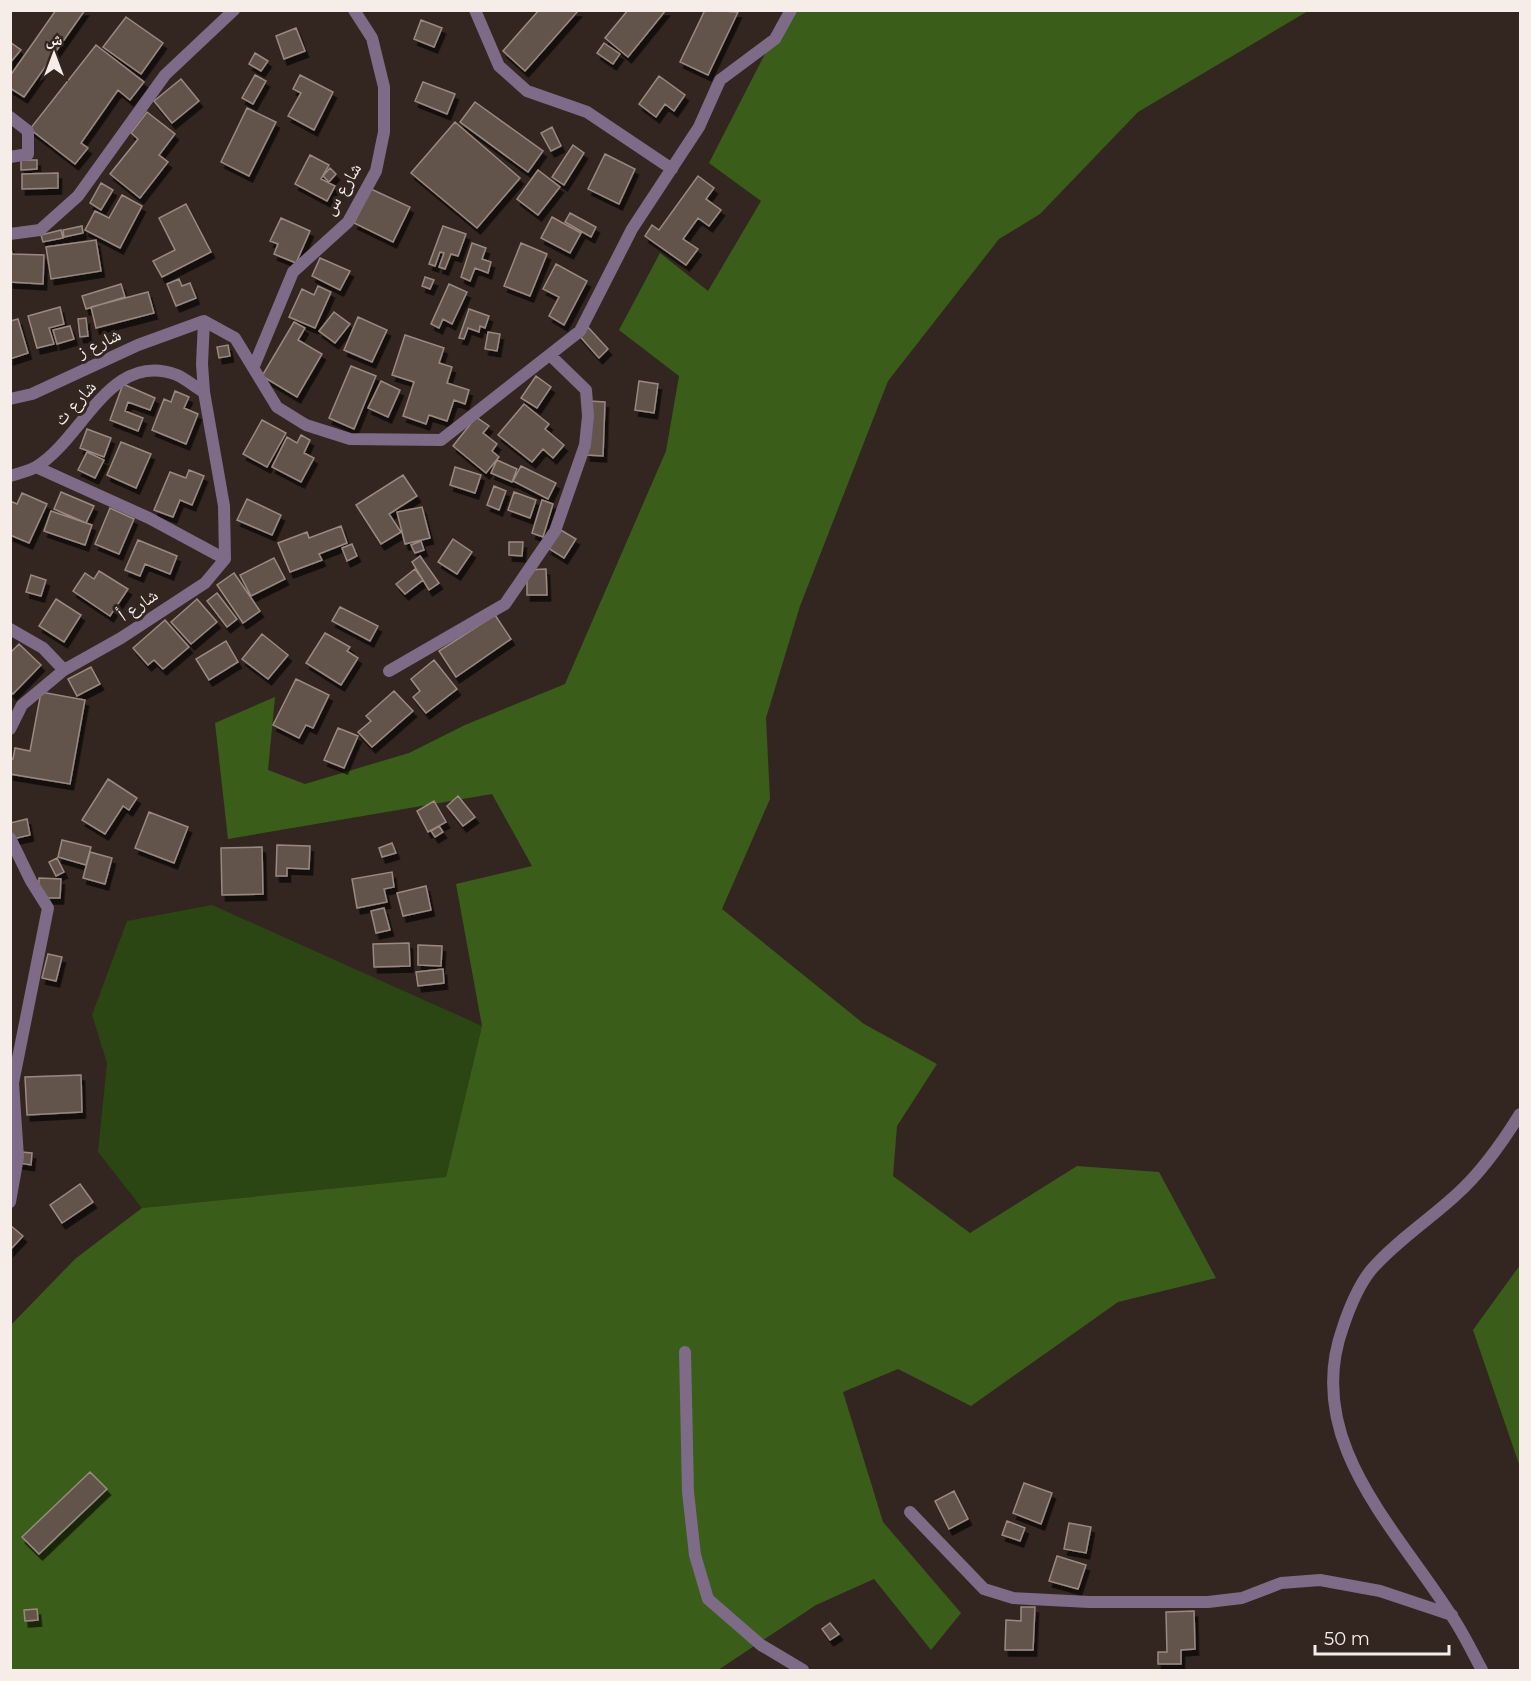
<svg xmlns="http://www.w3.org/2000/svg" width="1531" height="1681" font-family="Montserrat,'Noto Naskh Arabic',sans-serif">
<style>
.green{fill:#2c4613}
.forest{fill:#3b5d1a}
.building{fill:#62534c;stroke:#9a8981;stroke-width:1.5;filter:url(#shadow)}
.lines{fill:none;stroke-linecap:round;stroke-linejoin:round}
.street{stroke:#7d6b87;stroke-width:12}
.labels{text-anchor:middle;stroke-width:6;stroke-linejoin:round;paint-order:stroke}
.street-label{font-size:18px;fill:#f6ede9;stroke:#332620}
</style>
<defs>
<filter id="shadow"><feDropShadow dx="3.5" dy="6" stdDeviation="0" flood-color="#0009"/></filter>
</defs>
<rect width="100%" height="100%" fill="#332620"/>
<path class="green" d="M 212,905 L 482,1026 L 446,1177 L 142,1208 L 98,1152 L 107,1063 L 92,1015 L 127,921 Z"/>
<path class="forest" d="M 787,11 L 1308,11 L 1138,112 L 1040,214 L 999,239 L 888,381 L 800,606 L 766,718 L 770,799 L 722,909 L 864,1024 L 937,1064 L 897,1126 L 893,1176 L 970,1233 L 1077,1166 L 1159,1172 L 1216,1278 L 1118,1302 L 971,1406 L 898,1369 L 843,1392 L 883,1522 L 961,1613 L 931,1650 L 874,1579 L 816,1605 L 718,1670 L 11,1670 L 10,1326 L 75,1259 L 142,1208 L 446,1177 L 482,1026 L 456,884 L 532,866 L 492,794 L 228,839 L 215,723 L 275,697 L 268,770 L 305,784 L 409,753 L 465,725 L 565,684 L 666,451 L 679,376 L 619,330 L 660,253 L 708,291 L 761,201 L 709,163 Z
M 1520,1265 L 1520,1467 L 1473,1330 Z"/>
<path class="building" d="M 56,10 L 85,10 L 24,97 L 10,88 L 10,76 Z
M 539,10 L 578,11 L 525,71 L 503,51 Z
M 628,10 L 666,10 L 628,57 L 605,38 Z
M 705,10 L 738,12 L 708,75 L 680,62 Z
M 126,17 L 163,43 L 141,74 L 103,47 Z
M 421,20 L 442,28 L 434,47 L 414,39 Z
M 296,28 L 305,51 L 284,59 L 276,36 Z
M 10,42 L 21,50 L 10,63 Z
M 604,43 L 620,54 L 613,64 L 597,53 Z
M 96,45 L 144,82 L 130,100 L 118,90 L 81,143 L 88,148 L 75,164 L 30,129 Z
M 255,53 L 268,61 L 261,71 L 249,64 Z
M 255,75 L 266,81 L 253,104 L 242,98 Z
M 300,75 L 333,92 L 314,130 L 288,116 L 301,93 L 293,89 Z
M 659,76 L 685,95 L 674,111 L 665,104 L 656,117 L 639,104 Z
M 181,79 L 199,101 L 172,123 L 154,101 Z
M 423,82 L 455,94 L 447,114 L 415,101 Z
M 475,102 L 543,151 L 528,172 L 460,122 Z
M 247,108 L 276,122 L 249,176 L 221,162 Z
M 147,112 L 175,134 L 159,155 L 168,162 L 140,198 L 110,174 L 138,139 L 131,133 Z
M 455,122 L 520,178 L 477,228 L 411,173 Z
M 552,127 L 561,146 L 551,151 L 541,133 Z
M 573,145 L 584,153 L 564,185 L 552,177 Z
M 605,154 L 635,169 L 619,204 L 588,189 Z
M 310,155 L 329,165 L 321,179 L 335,186 L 327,201 L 295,184 Z
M 21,160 L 37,160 L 37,169 L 21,170 Z
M 330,168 L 336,174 L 329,182 L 323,176 Z
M 538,170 L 560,187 L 538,215 L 517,199 Z
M 58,173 L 58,188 L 22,189 L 22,174 Z
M 698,176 L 714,188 L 706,199 L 721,210 L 709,226 L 698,218 L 683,239 L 698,249 L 686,265 L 645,236 L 652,225 L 659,230 Z
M 101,183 L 113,190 L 101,210 L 90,203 Z
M 371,189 L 410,207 L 393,242 L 354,223 Z
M 122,195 L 142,206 L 120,248 L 85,230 L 95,211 L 109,218 Z
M 186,204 L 211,252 L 162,277 L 153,261 L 175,250 L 159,218 Z
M 570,213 L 596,227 L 591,237 L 565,222 Z
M 552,217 L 581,233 L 570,253 L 541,238 Z
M 281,218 L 310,231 L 296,263 L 274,254 L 278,244 L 270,241 Z
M 82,226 L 83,233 L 64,237 L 63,230 Z
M 443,226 L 466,234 L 458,256 L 451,254 L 445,269 L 439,267 L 444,253 L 440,252 L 435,266 L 429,264 Z
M 61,230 L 63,238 L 43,242 L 41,235 Z
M 96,240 L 101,271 L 51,279 L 46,247 Z
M 472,243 L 486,248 L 482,259 L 491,262 L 488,273 L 475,268 L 470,281 L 461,277 Z
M 521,243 L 547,254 L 530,296 L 504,286 Z
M 10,245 L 12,254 L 44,255 L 43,284 L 10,282 Z
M 320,258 L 350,271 L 340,290 L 312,276 Z
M 556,264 L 587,281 L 564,325 L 549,316 L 559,297 L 543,289 Z
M 425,277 L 434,280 L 430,289 L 422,286 Z
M 179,279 L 182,286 L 190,283 L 196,298 L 176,306 L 167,284 Z
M 121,284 L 125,297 L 86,309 L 82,296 Z
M 449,284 L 467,292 L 452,324 L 443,319 L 439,328 L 431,324 Z
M 318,286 L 331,292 L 315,328 L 289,317 L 302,289 L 314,295 Z
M 148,292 L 154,313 L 96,328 L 91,307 Z
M 60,307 L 64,324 L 49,328 L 54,344 L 37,348 L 28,316 Z
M 469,309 L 489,316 L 485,328 L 480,326 L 479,332 L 468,328 L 464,339 L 459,338 Z
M 334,312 L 350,324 L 335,343 L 319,331 Z
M 358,317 L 387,330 L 372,362 L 344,350 Z
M 86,318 L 88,336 L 80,337 L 78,319 Z
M 18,319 L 28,353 L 10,359 L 10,321 Z
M 294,322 L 305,328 L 298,340 L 322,354 L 297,397 L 262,376 Z
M 586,325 L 608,349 L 599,358 L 577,333 Z
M 70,326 L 74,339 L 57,344 L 53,330 Z
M 488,332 L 500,334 L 497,351 L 485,349 Z
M 405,335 L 444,348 L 439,363 L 452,367 L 447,383 L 469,390 L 465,404 L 454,400 L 447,421 L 429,415 L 426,424 L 403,416 L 414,382 L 392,375 Z
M 228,345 L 230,356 L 219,358 L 217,347 Z
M 351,366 L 376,376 L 354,429 L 329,418 Z
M 536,376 L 551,387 L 537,408 L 521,398 Z
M 381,381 L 400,390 L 388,417 L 368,408 Z
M 639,381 L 658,384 L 654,413 L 635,410 Z
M 123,384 L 155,398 L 150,410 L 128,402 L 125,411 L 143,418 L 138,431 L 110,420 Z
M 175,391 L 189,397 L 184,408 L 198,414 L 186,444 L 152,430 L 164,399 L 171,402 Z
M 589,401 L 605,402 L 603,456 L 587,455 Z
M 524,404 L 549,424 L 545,429 L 564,445 L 553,458 L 543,449 L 532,462 L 498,435 Z
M 476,417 L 489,426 L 483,433 L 497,444 L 492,451 L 499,457 L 486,473 L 453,446 Z
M 262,420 L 286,433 L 267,467 L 243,454 Z
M 87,429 L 111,438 L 104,457 L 80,448 Z
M 301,435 L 310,440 L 304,453 L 314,458 L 301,482 L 272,467 L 287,437 L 297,443 Z
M 121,442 L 151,454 L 136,488 L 107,475 Z
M 87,452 L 104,460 L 95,478 L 78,470 Z
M 497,460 L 517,469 L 512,482 L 491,473 Z
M 521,466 L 556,483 L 548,499 L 513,481 Z
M 455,467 L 481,475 L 475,493 L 450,485 Z
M 189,470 L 204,476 L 192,505 L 180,500 L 173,517 L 154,510 L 170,472 L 186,478 Z
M 403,475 L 417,496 L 389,514 L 401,532 L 381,544 L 356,505 Z
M 494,486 L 506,491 L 499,510 L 487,505 Z
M 61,492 L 94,506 L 86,523 L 54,509 Z
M 514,492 L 536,500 L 530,518 L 508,510 Z
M 22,493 L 47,504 L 29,543 L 10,535 L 10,501 L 17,504 Z
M 247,499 L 281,515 L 272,535 L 237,520 Z
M 542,500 L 553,504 L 543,537 L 532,533 Z
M 422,507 L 430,538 L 405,544 L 397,512 Z
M 110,508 L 134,519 L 119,554 L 95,544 Z
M 51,511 L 92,525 L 85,545 L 44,531 Z
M 341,526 L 347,543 L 319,554 L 322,560 L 290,572 L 278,543 L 307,532 L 309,538 Z
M 559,529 L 576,539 L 564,558 L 548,548 Z
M 453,539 L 472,552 L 457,574 L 438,562 Z
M 138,540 L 177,556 L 170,574 L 145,564 L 140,576 L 125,570 Z
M 421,541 L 424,550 L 415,553 L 411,545 Z
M 509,542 L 523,542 L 522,556 L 509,555 Z
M 352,544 L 357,556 L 347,561 L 342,548 Z
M 420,556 L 439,583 L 429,590 L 412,562 Z
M 274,558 L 285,579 L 251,596 L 240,575 Z
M 415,569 L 423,580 L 405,594 L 396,584 Z
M 546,569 L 547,595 L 527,595 L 527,570 Z
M 99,571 L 128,589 L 110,616 L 73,591 L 85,573 L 94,579 Z
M 234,573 L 260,611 L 243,623 L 217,585 Z
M 31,575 L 46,580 L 41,596 L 26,592 Z
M 217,593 L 237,619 L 227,627 L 207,601 Z
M 56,599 L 81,615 L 64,642 L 39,626 Z
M 197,599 L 217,622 L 191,644 L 171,622 Z
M 340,607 L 378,626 L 370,641 L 332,621 Z
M 495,615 L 511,639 L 456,677 L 439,651 Z
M 165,620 L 189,647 L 163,669 L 154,660 L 148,665 L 133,648 Z
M 325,633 L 350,647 L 347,651 L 358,658 L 341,685 L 306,663 Z
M 262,634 L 288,655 L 268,679 L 242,659 Z
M 226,641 L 238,662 L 209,680 L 196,659 Z
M 19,644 L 41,665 L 13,694 L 10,691 L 10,653 Z
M 434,660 L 457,689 L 426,713 L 413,697 L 420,691 L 411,679 Z
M 91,667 L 100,684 L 77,696 L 68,679 Z
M 296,679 L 329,695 L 313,728 L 306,725 L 299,738 L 273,725 Z
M 394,691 L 413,711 L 372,747 L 358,732 L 371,721 L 366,716 Z
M 41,692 L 85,700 L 70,784 L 10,774 L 10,759 L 13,759 L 15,748 L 30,751 Z
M 338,728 L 358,736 L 344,768 L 324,760 Z
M 108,779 L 137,798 L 129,810 L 123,806 L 105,834 L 82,820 Z
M 458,796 L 475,817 L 463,826 L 447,806 Z
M 434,801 L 446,822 L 428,832 L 417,811 Z
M 149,812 L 188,827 L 174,863 L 135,848 Z
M 27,819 L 30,835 L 12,839 L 10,823 Z
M 439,826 L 443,832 L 435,837 L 431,831 Z
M 62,840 L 91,847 L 86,865 L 58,857 Z
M 392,843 L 396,853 L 382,857 L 379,848 Z
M 277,845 L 310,846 L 309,869 L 287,868 L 287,876 L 276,876 Z
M 262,847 L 263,894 L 222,895 L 221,848 Z
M 90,852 L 112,858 L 105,884 L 83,878 Z
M 57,858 L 64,872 L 56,876 L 49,862 Z
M 392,872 L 394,887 L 384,889 L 387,902 L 357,908 L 352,879 Z
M 39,878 L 61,879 L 60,898 L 38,898 Z
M 426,886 L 431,910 L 403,916 L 397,893 Z
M 384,908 L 390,930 L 376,933 L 371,911 Z
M 409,943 L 410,966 L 374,967 L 373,944 Z
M 418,945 L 442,946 L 441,966 L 418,965 Z
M 48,954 L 62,957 L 56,981 L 42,978 Z
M 443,969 L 444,983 L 418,986 L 416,972 Z
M 81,1075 L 82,1112 L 27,1115 L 25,1077 Z
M 21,1152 L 32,1153 L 31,1165 L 19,1163 Z
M 80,1184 L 93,1202 L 62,1223 L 50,1205 Z
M 10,1225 L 23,1236 L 10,1250 Z
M 90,1472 L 107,1489 L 39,1554 L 22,1537 Z
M 1024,1483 L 1052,1493 L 1041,1524 L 1013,1513 Z
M 954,1491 L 968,1519 L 949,1529 L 935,1501 Z
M 1007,1521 L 1025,1528 L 1020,1541 L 1002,1535 Z
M 1069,1523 L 1091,1527 L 1086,1553 L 1064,1549 Z
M 1057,1556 L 1086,1565 L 1078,1589 L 1049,1581 Z
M 1021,1607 L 1035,1607 L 1033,1650 L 1005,1650 L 1006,1620 L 1021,1621 Z
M 37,1609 L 38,1620 L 25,1621 L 24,1610 Z
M 1194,1611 L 1195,1649 L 1181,1650 L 1181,1664 L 1158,1664 L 1158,1652 L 1167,1652 L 1166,1612 Z
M 830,1623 L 839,1634 L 830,1640 L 822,1629 Z"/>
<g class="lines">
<path class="street" d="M 475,10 L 499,66 L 527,91 L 587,112 L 672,169
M 10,117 L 28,131 L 28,154 L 10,157
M 10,234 L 40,230 L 78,196 L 165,75 L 234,10
M 254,366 L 293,272 L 348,222 L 376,171 L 384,132 L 384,87 L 372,38 L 354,10
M 10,399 L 32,394 L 138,345 L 204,321
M 36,467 L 149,518 L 225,559
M 10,476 C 19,473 29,471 36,467 C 83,439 110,349 177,375 C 186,379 195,387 204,392
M 225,559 L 224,506 L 204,392 L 202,364 L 204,321 L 235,338 L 277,407 L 306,425 L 350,439 L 441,440 L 580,331 L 632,229 L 699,127 L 720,80 L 775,39 L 791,10
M 10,629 L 43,648 L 64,670
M 389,671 L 505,604 L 555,531 L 585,445 L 588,416 L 586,390 L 551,356
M 10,729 L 22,705 L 64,670 L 121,638 L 205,583 L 225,559
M 10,838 L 31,881 L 48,908 L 13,1083 L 18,1157 L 10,1202
M 685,1352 L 688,1492 L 695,1555 L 708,1599 L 761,1645 L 803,1670
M 910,1512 L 984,1589 L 1013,1598 L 1089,1602 L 1208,1602 L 1242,1598 L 1281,1583 L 1320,1580 L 1380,1591 L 1452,1615
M 1482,1670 C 1472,1652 1463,1632 1451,1615 C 1396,1528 1302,1440 1343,1327 C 1349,1309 1359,1285 1371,1270 C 1395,1242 1429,1220 1456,1195 C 1482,1172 1502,1143 1520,1114"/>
</g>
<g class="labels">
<g class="street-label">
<text transform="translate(342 189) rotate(-59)" y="6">شارع ﺱ</text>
<text transform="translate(99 343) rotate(-25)" y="6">شارع ﺯ</text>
<text transform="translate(75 403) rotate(-48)" y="6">شارع ث</text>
<text transform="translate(138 605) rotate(-34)" y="6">شارع أ</text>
</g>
</g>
<rect width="1531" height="1681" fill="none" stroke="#f6ede9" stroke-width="24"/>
<g transform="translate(54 54)" stroke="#332620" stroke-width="4.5" paint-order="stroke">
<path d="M0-4.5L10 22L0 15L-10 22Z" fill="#f6ede9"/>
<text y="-9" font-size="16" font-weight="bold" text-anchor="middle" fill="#f6ede9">ش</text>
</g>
<path d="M1315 1645v9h134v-9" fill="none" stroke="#f6ede9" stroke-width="3"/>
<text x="1324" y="1645" font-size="18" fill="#f6ede9" stroke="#332620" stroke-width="4.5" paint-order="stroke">50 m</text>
</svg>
